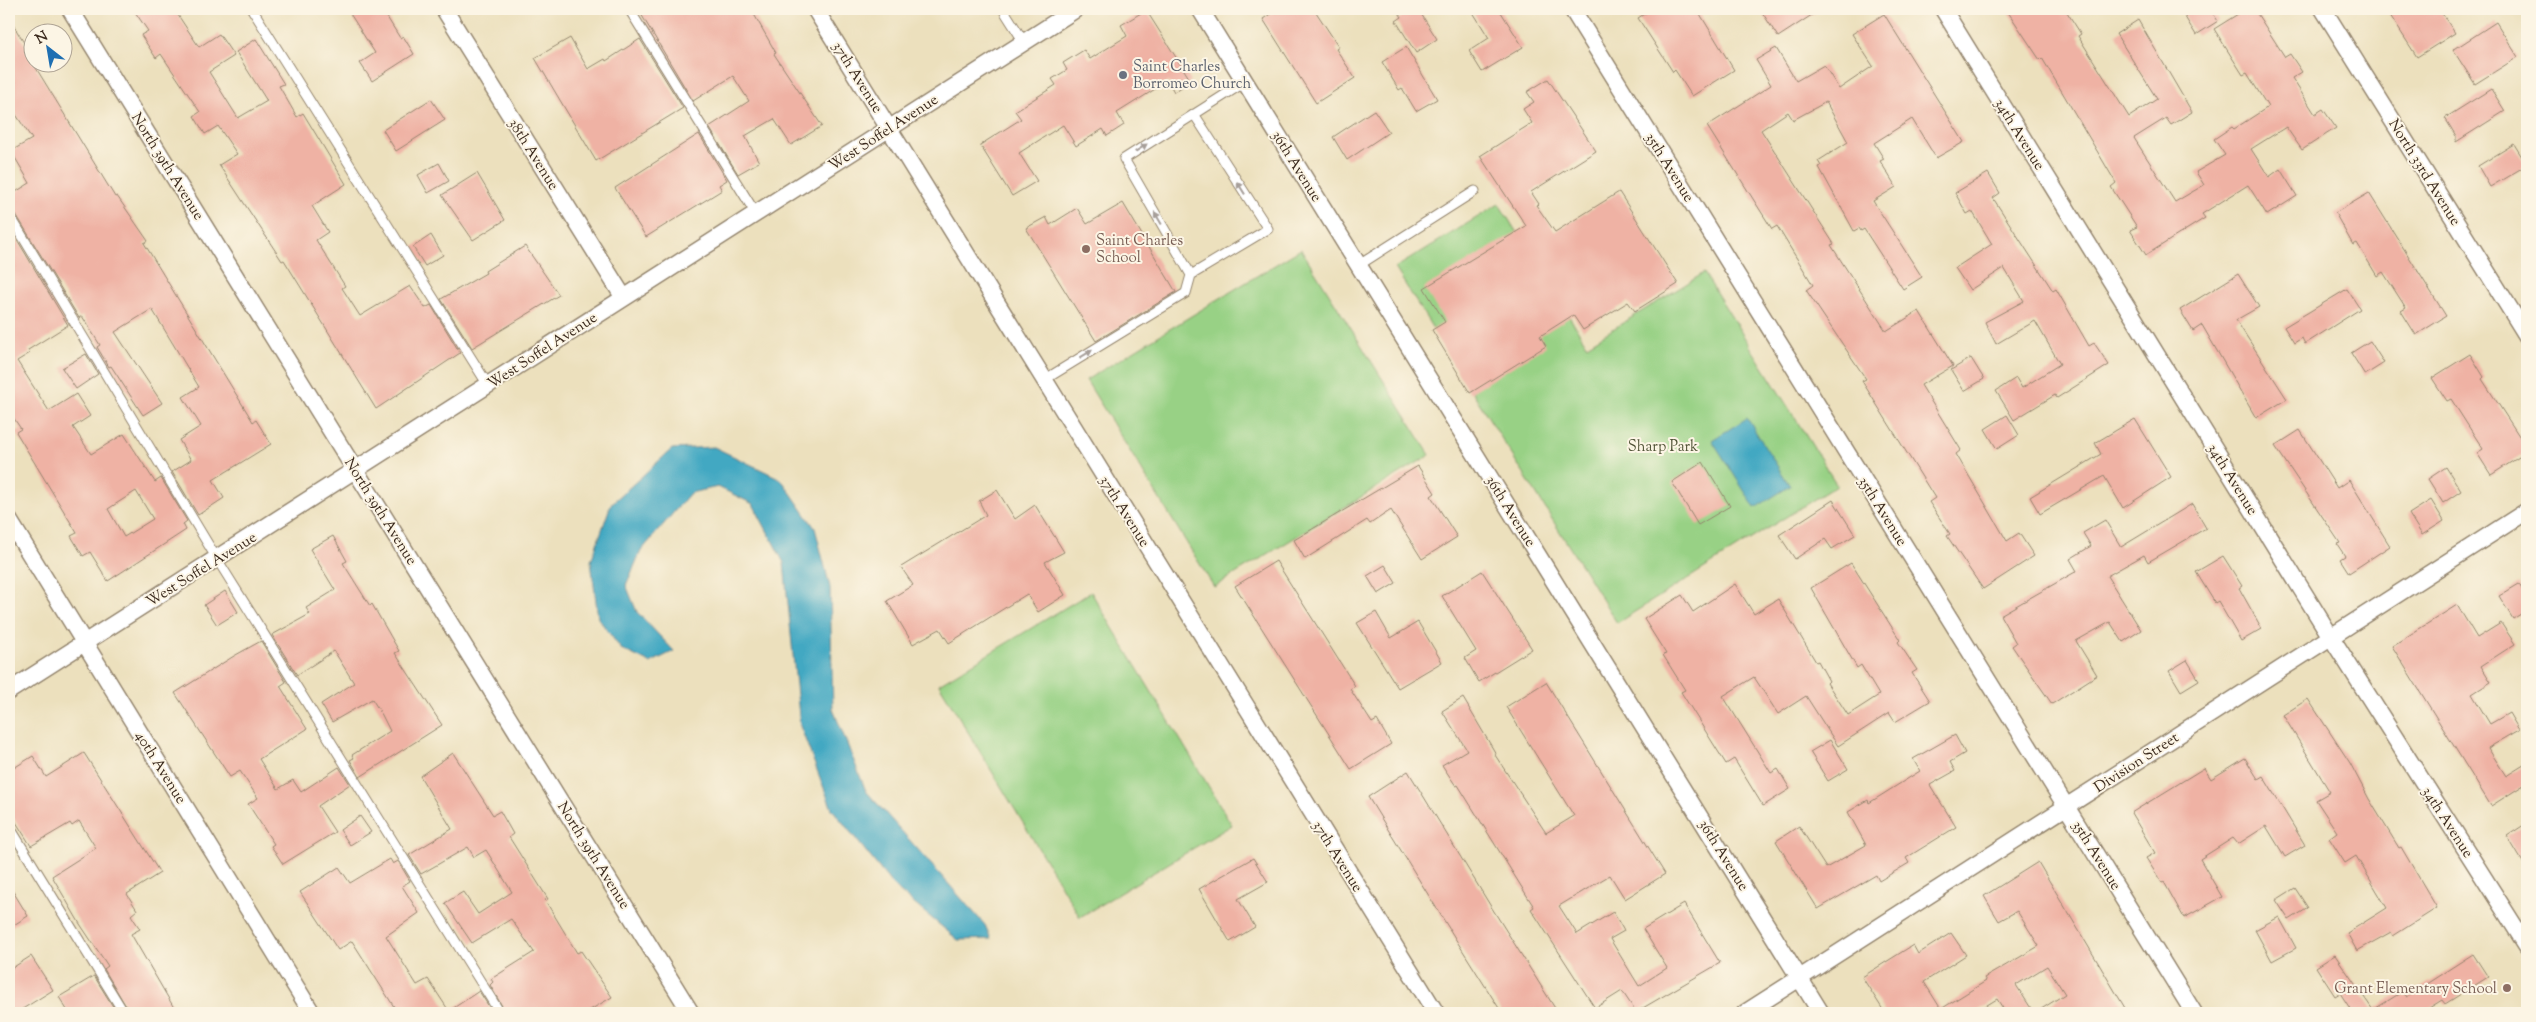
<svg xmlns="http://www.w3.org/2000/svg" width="2536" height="1022" font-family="'Sorts Mill Goudy',serif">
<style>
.green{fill:#98d185;stroke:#6a7e52}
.water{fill:#42a8c2;stroke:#3e6970}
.building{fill:#efb2a4;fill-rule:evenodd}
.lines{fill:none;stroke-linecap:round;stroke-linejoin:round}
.service-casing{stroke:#94856e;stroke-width:11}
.minor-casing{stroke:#94856e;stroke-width:19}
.service{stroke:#fff;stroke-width:9}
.minor{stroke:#fff;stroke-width:16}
.oneway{fill:#a79f9a}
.worship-dot{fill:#6b7280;stroke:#fcf5e5;stroke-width:2}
.education-dot{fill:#8d6e63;stroke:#fcf5e5;stroke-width:2}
.labels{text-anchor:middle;stroke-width:4;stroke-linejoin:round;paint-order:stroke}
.worship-label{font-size:15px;fill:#5b616d;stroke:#fcf5e5;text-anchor:start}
.street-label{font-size:15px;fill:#3b2a1e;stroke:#fcf5e5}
.education-label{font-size:15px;fill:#785e54;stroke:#fcf5e5;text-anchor:start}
.park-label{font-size:15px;fill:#525438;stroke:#fcf5e5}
</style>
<rect width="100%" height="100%" fill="#fcf5e5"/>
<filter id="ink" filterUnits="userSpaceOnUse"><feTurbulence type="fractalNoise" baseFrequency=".02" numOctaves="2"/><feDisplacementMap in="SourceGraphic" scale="10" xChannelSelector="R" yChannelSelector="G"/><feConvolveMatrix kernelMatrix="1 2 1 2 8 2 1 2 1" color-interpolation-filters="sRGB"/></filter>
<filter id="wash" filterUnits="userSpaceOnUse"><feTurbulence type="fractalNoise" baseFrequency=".0096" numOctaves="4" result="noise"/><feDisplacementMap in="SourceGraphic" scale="20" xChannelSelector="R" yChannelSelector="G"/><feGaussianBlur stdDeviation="1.12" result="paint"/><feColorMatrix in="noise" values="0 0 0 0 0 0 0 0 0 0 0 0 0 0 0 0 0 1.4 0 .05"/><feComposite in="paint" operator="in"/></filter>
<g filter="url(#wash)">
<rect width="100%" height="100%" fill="#ece0bd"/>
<path class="green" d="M 1499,204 L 1587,345 L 1704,273 L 1837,485 L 1617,623 L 1395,268 Z
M 1301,249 L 1430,455 L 1214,587 L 1086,380 Z
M 1091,592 L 1232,825 L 1080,917 L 939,684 Z"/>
<path class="water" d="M 1747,418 L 1790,486 L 1755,508 L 1712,440 Z
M 714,447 L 781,479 L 815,528 L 830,587 L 833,709 L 866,791 L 985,925 L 991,939 L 958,940 L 895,888 L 832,809 L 800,726 L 784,563 L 753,504 L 718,487 L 690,493 L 641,551 L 626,585 L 637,612 L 674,651 L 650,663 L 621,649 L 598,618 L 591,561 L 611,504 L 672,449 Z"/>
<g id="blocks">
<path class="building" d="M 133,9 L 174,9 L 199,47 L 219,34 L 234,56 L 209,72 L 238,118 L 267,101 L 236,52 L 256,39 L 284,84 L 279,86 L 297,117 L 303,113 L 346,184 L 312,206 L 328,232 L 316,240 L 345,286 L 342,288 L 360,316 L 410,286 L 425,308 L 431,305 L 460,353 L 376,409 L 284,260 L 282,261 L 219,165 L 237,154 L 218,126 L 205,134 L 194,116 L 200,112 L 161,54 L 156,58 L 141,35 L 148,31 Z
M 347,9 L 382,9 L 400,38 L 403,36 L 414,54 L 372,81 L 360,63 L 375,53 Z
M 638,9 L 751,9 L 776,53 L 774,54 L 822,126 L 791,145 L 774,119 L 745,136 L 759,162 L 738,174 L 709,127 L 749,101 L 733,76 L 693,101 Z
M 1278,9 L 1314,9 L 1339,47 L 1336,49 L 1355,78 L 1316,103 L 1263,19 Z
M 1396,9 L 1418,9 L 1437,39 L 1416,53 L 1396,21 L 1402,17 Z
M 1471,9 L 1499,9 L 1523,47 L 1482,72 L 1469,51 L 1489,38 Z
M 1652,9 L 1697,9 L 1734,70 L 1692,96 L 1675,70 L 1673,72 L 1638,18 Z
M 1760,9 L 1821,9 L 1778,37 Z
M 2006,9 L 2065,9 L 2081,34 L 2078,36 L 2129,117 L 2157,99 L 2116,34 L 2138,20 L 2192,112 L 2171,125 L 2166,118 L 2134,138 L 2175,202 L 2204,185 L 2196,172 L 2225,155 L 2214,139 L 2232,127 L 2234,129 L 2268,107 L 2247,73 L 2243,75 L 2214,29 L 2246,9 L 2254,9 L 2285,57 L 2290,54 L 2302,72 L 2292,78 L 2315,114 L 2323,109 L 2336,128 L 2302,150 L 2286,127 L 2251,149 L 2269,177 L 2280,169 L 2297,196 L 2267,215 L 2248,185 L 2202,214 L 2205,218 L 2146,255 L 2130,230 L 2137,227 L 2111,187 L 2116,183 L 2042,58 L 2040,60 Z
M 2180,9 L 2210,9 L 2218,21 L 2196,35 Z
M 2386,9 L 2439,9 L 2455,33 L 2417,57 Z
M 1146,10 L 1191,81 L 1174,92 L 1168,81 L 1117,113 L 1124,125 L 1107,136 L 1103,129 L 1076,146 L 1063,125 L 1019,153 L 1037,181 L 1012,196 L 980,145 L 1021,119 L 1015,111 L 1056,85 L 1052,79 L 1067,70 L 1063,63 L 1084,50 L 1090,59 L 1127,36 L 1121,25 Z
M 1884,14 L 1964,142 L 1936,158 L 1912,119 L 1874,143 L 1884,159 L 1880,161 L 1896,187 L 1873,201 L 1922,277 L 1903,289 L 1864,229 L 1861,231 L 1859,228 L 1854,231 L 1819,167 L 1821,166 L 1818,161 L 1848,142 L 1826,102 L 1793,120 L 1788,112 L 1761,130 L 1834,244 L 1831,245 L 1886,331 L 1919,311 L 1953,366 L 1921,385 L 1961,450 L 1956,454 L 2007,541 L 2019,533 L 2034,556 L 1983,589 L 1947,536 L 1950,534 L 1929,502 L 1935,498 L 1862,381 L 1866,379 L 1806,290 L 1813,285 L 1777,226 L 1772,229 L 1707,126 L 1771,85 L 1756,60 L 1776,48 L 1796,81 L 1824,65 L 1839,89 L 1873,66 L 1852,34 Z
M 9,18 L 32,56 L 32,62 L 37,62 L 39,66 L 36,68 L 115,197 L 117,196 L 148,241 L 144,243 L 253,422 L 256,420 L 271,444 L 213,480 L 224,498 L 198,515 L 172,472 L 191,460 L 179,440 L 201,426 L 183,397 L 199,387 L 152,309 L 115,332 L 162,403 L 143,415 L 111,366 L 109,367 L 97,347 L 100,345 L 82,316 L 79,318 L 14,211 L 9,208 L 9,196 L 30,183 L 11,151 L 32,139 L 9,104 Z
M 2496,22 L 2518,57 L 2475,84 L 2453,50 Z
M 570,38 L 588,69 L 605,59 L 606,61 L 640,39 L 683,108 L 596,161 L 535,58 Z
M 1406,47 L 1437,99 L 1416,111 L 1402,88 L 1399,90 L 1382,62 Z
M 1548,79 L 1596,151 L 1531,192 L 1539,204 L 1536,205 L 1555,232 L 1619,192 L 1678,284 L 1635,311 L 1628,302 L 1583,330 L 1573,315 L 1540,336 L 1546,346 L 1470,393 L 1432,330 L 1445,322 L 1424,288 L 1526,226 L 1480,156 L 1532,123 L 1523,109 L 1534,102 L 1527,92 Z
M 2491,89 L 2505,111 L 2456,142 L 2456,136 L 2445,118 Z
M 431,99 L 445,120 L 396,151 L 383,130 Z
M 1374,110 L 1389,132 L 1347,160 L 1333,137 Z
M 699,134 L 727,180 L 719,185 L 722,190 L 646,237 L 615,188 Z
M 2514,144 L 2527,165 L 2490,187 L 2478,166 Z
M 439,163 L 449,181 L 428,193 L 418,175 Z
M 477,173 L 505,220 L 473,240 L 442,195 Z
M 1988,173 L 2000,193 L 1993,198 L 2053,291 L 2056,289 L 2089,346 L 2094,343 L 2109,365 L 2057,398 L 2055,395 L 2014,420 L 1996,391 L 2016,378 L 2022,388 L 2060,364 L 2035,321 L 1996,344 L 1985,322 L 2024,301 L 2004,268 L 1970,290 L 1955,268 L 1992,244 L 1972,211 L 1967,214 L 1955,193 Z
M 2369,193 L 2446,316 L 2416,335 L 2401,311 L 2406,308 L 2383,272 L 2377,276 L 2357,243 L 2353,245 L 2335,213 Z
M 1123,203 L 1176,292 L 1096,341 L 1026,228 L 1046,217 L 1050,225 L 1077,208 L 1087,224 Z
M 9,226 L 68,325 L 28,350 L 30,353 L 17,361 L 49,411 L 76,394 L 90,416 L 73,427 L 91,454 L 124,434 L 155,482 L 161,478 L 187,521 L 183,524 L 186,530 L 108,581 L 90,552 L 83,556 L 71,536 L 77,533 L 16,432 L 21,429 L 9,411 ZM 136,491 L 153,519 L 124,537 L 108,509 Z
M 431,235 L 443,255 L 425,266 L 413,247 Z
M 525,246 L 559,295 L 472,348 L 441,299 L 486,273 L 485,271 Z
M 2238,274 L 2259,307 L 2236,320 L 2287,399 L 2256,418 L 2202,325 L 2193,331 L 2180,310 Z
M 2347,289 L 2360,309 L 2305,344 L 2302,338 L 2294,343 L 2284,327 Z
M 2370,341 L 2384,363 L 2365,375 L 2351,353 Z
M 86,354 L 98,374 L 76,389 L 62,368 Z
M 2470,354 L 2484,377 L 2482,379 L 2527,448 L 2527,452 L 2491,475 L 2477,453 L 2483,449 L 2451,399 L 2447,401 L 2432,378 Z
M 1971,358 L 1984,379 L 1964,391 L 1951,370 Z
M 2007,415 L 2019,435 L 1997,449 L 1985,429 Z
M 2135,419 L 2171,477 L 2123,508 L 2104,476 L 2040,514 L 2030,497 L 2101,454 L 2095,443 Z
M 2300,430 L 2337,488 L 2349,480 L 2390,546 L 2349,573 L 2340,559 L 2345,556 L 2337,544 L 2340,543 L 2275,446 Z
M 1703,462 L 1730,506 L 1698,525 L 1672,482 Z
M 1418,466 L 1435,493 L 1431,496 L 1457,537 L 1422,559 L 1391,510 L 1370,524 L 1367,520 L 1305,559 L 1294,540 Z
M 2446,467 L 2461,491 L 2443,503 L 2428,479 Z
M 997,490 L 1015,519 L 1035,505 L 1064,552 L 1045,562 L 1065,595 L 1038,612 L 1027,594 L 949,643 L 940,629 L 913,644 L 887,601 L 913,585 L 901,567 L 986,515 L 979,501 Z
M 1833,500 L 1855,535 L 1832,549 L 1825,539 L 1795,559 L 1779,535 Z
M 2431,500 L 2444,521 L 2422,535 L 2409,514 Z
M 2192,504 L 2206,528 L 2148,562 L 2144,555 L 2107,576 L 2141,630 L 2123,642 L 2110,622 L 2076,641 L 2097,675 L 2052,704 L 2012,646 L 2016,643 L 2000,615 L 2077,571 L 2070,559 L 2091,546 L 2083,533 L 2105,520 L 2121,547 Z
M 333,536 L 347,561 L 343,563 L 370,606 L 372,604 L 399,651 L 395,653 L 442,725 L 360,777 L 350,760 L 354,758 L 352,755 L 390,731 L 382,715 L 372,699 L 332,722 L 321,704 L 354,683 L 334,651 L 297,675 L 272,635 L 310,614 L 306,608 L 335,590 L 310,549 Z
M 2223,556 L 2242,586 L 2239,588 L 2262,629 L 2241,641 L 2218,601 L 2215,603 L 2196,572 Z
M 1276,561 L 1355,686 L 1350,689 L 1372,723 L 1377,720 L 1391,744 L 1351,769 L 1235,586 Z
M 1851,563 L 1900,640 L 1898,642 L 1917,670 L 1912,673 L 1930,701 L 1895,722 L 1889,713 L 1838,746 L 1806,696 L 1778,714 L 1754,677 L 1723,696 L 1771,773 L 1778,769 L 1790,789 L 1763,806 L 1734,759 L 1726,764 L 1681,692 L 1685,690 L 1663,655 L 1666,654 L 1644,619 L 1682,595 L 1693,612 L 1735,584 L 1754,614 L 1778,599 L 1816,662 L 1818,661 L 1829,681 L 1827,683 L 1848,715 L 1879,695 L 1861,665 L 1857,668 L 1811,588 Z
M 1385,565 L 1396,583 L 1378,594 L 1367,576 Z
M 1482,571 L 1532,649 L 1479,682 L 1465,658 L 1476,651 L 1442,596 Z
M 2519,584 L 2527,598 L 2527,610 L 2513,619 L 2499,596 Z
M 225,591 L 238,612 L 217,625 L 204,605 Z
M 2457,605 L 2477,638 L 2501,623 L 2515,644 L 2481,666 L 2491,682 L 2472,694 L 2490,724 L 2509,713 L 2519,730 L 2488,748 L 2506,776 L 2527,763 L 2527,783 L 2491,806 L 2392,646 Z
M 1376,612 L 1391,638 L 1418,622 L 1442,662 L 1398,688 L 1357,623 Z
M 261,641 L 286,682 L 280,686 L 307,729 L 259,759 L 278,789 L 293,780 L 301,792 L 339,767 L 350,784 L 318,806 L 335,832 L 283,864 L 271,846 L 274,844 L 248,804 L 258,798 L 240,771 L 230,777 L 175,693 L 234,656 Z
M 2187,660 L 2199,680 L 2181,691 L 2169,671 Z
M 1546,682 L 1665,874 L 1625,899 L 1610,875 L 1559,906 L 1577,934 L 1613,912 L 1624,931 L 1610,939 L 1639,986 L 1667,968 L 1643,929 L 1684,904 L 1720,963 L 1636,1012 L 1622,991 L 1595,1008 L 1531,909 L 1534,907 L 1458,785 L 1456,786 L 1442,765 L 1467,750 L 1442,711 L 1463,698 L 1496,754 L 1495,755 L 1546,833 L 1574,816 L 1506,707 Z
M 2308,699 L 2350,763 L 2369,799 L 2399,848 L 2401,847 L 2437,908 L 2393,936 L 2391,932 L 2357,951 L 2347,933 L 2387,908 L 2356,856 L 2345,863 L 2329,838 L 2337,832 L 2316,800 L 2330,792 L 2283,715 Z
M 1955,735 L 1965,753 L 1950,762 L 1955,771 L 1930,785 L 1956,827 L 1906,858 L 1909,863 L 1879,881 L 1876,875 L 1818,909 L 1776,841 L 1799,826 L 1826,868 L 1866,845 L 1848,812 L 1868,800 L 1869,803 L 1920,771 L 1913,759 Z
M 1830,740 L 1848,769 L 1828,781 L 1810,752 Z
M 84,753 L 160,873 L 127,894 L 137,910 L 131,915 L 140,929 L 131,934 L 177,1013 L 130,1013 L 104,969 L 108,966 L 80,924 L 52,876 L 96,848 L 79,821 L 72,826 L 70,823 L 31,846 L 9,811 L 9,771 L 33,756 L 46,777 Z
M 453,753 L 493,815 L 500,811 L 513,834 L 509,837 L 548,899 L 545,900 L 577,953 L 581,951 L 612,997 L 585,1013 L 506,1013 L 490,985 L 493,982 L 491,979 L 534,952 L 511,919 L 472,943 L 445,903 L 463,892 L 478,914 L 512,892 L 486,850 L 474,857 L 468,847 L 421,874 L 409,855 L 452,829 L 420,776 Z
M 2245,758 L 2258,779 L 2263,776 L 2305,845 L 2285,857 L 2266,826 L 2238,844 L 2233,838 L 2200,859 L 2222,897 L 2184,918 L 2164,882 L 2162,883 L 2146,858 L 2155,853 L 2131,813 L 2204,768 L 2211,779 Z
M 1408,771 L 1490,905 L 1558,1013 L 1502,1013 L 1458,943 L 1368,797 Z
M 360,816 L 371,832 L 350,845 L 340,830 Z
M 2527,823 L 2527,869 L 2507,836 Z
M 1253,858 L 1268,882 L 1238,899 L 1255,927 L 1230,942 L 1199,889 Z
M 390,859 L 393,864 L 398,861 L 410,881 L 402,886 L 419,913 L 386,936 L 417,985 L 428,979 L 449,1011 L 479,991 L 493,1013 L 398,1013 L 352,941 L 338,950 L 300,892 L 339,867 L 350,883 Z
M 2038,862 L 2128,1013 L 2035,1013 L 2065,994 L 2047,966 L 2016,985 L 2034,1013 L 2006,1013 L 1997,999 L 1974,1013 L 1885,1013 L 1862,977 L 1913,945 L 1918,954 L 1951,933 L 1966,955 L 1924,982 L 1941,1009 L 1986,981 L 1984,978 L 2039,946 L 2017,911 L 1999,921 L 1984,896 Z
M 9,885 L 28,916 L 9,928 Z
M 2295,888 L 2308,908 L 2289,920 L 2276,900 Z
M 2279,917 L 2296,948 L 2272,961 L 2255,930 Z
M 2473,954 L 2488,977 L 2445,1004 L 2442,1000 L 2421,1013 L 2353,1013 L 2340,993 L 2335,996 L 2316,967 L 2335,955 L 2373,1010 L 2402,992 L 2406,997 Z
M 31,956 L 53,990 L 16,1013 L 9,1013 L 9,970 Z
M 94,976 L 117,1013 L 69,1013 L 59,997 Z"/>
</g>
</g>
<g filter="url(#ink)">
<use href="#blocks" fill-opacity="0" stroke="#94856e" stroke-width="1"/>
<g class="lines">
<defs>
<path id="service" d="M 252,9 L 488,385
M 629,9 L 756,214
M 1003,9 L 1024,42
M 9,214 L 217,559 L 500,1013
M 1359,265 L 1475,191
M 1191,275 L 1124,159 L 1245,82
M 1044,380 L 1186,293 L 1191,275 L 1268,229 L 1194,114
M 9,826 L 124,1013"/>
<path id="minor" d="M 70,9 L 691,1013
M 444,9 L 624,298
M 815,9 L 1436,1013
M 1200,9 L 1821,1013
M 1572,9 L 2194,1013
M 1943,9 L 2331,637 L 2527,946
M 2323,9 L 2527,336
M 9,520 L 312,1013
M 9,691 L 1076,9
M 1745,1013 L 2527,511"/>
</defs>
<use href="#service" class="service-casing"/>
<use href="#minor" class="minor-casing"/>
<use href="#service" class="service"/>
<use href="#minor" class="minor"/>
</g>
<defs><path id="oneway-solid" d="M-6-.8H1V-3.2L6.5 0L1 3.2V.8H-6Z" transform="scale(1.25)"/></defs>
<g class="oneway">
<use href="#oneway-solid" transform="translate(1141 148) rotate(-33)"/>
<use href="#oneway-solid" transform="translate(1241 188) rotate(-122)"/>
<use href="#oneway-solid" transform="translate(1158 218) rotate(-120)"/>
<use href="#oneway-solid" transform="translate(1086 354) rotate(-31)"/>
</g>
</g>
<circle class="worship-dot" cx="1123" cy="75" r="5"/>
<g class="education-dot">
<circle cx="1086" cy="249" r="5"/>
<circle cx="2507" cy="988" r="5"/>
</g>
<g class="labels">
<g class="worship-label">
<text x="1133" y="71">Saint Charles<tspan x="1133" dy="17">Borromeo Church</tspan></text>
</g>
<g class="street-label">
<text transform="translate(858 77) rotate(58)" y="5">37th Avenue</text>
<text transform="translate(883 132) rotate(-33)" y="5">West Soffel Avenue</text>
<text transform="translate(2020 134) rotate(58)" y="5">34th Avenue</text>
<text transform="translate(534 154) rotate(58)" y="5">38th Avenue</text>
<text transform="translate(168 166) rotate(58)" y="5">North 39th Avenue</text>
<text transform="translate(1297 166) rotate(58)" y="5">36th Avenue</text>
<text transform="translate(1670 167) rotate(58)" y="5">35th Avenue</text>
<text transform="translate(2425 172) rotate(58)" y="5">North 33rd Avenue</text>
<text transform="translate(542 350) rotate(-33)" y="5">West Soffel Avenue</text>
<text transform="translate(2233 479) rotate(58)" y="5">34th Avenue</text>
<text transform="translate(381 511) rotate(58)" y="5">North 39th Avenue</text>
<text transform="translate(1125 511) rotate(58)" y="5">37th Avenue</text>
<text transform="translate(1511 511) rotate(58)" y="5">36th Avenue</text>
<text transform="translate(1883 511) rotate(58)" y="5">35th Avenue</text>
<text transform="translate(201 569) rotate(-32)" y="5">West Soffel Avenue</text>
<text transform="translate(2136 762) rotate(-33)" y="5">Division Street</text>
<text transform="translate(161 767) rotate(58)" y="5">40th Avenue</text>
<text transform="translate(2448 822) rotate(57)" y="5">34th Avenue</text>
<text transform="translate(594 855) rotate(58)" y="5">North 39th Avenue</text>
<text transform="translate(1724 855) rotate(58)" y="5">36th Avenue</text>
<text transform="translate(2097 855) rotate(58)" y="5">35th Avenue</text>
<text transform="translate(1338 856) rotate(58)" y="5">37th Avenue</text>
</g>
<g class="education-label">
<text x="1096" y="245">Saint Charles<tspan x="1096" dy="17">School</tspan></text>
<text x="2497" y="993" text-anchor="end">Grant Elementary School</text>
</g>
<g class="park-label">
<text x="1663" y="451">Sharp Park</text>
</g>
</g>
<rect width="2536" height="1022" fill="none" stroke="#fcf5e5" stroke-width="30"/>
<g transform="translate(48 48) rotate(329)"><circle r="24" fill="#fcf5e5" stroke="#afa495"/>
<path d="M0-4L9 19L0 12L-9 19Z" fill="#1f6fb2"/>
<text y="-8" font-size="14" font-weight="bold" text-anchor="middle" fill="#3b2a1e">N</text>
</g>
</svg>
